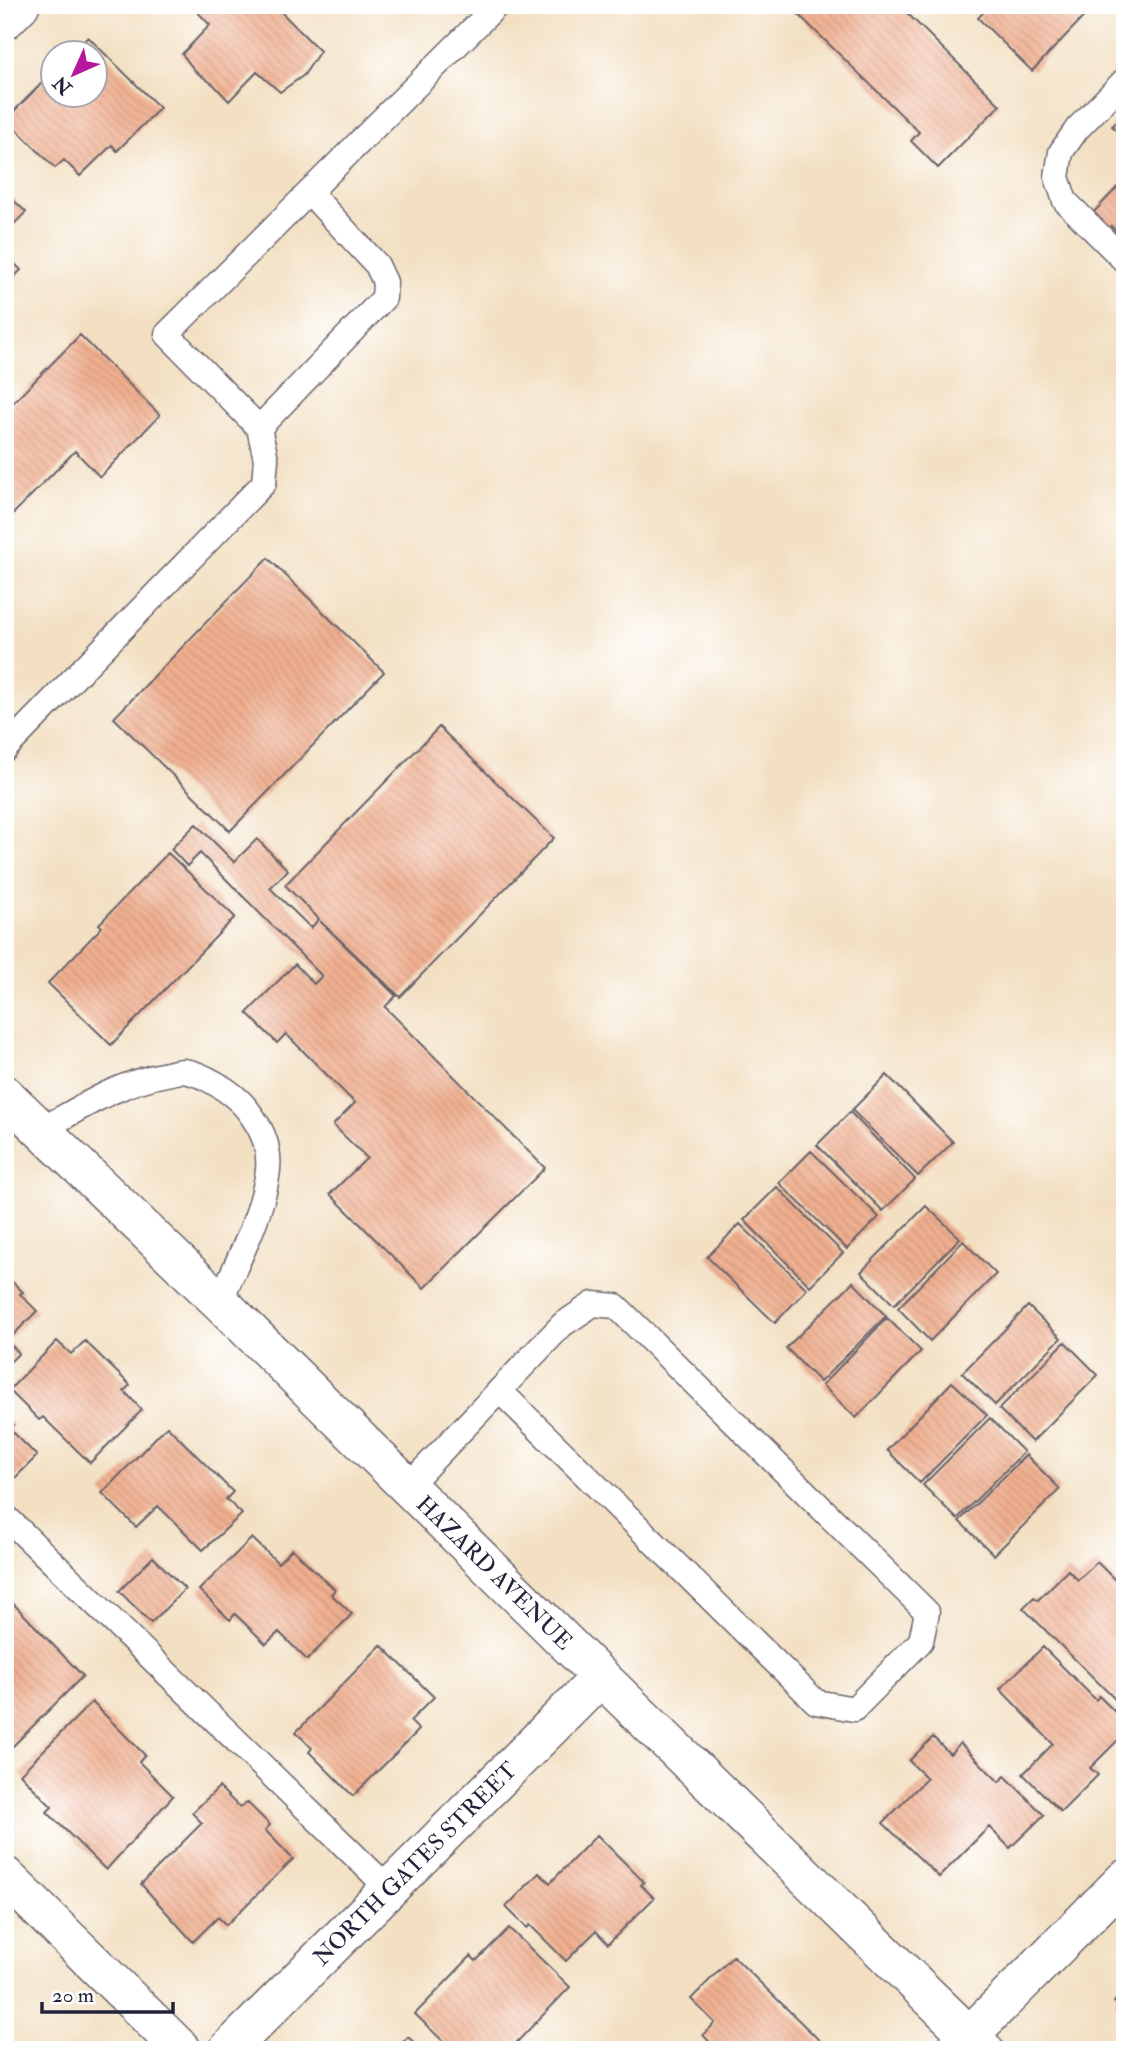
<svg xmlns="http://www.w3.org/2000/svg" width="1130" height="2055" font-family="'IM FELL Double Pica',serif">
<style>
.building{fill:url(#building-back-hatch)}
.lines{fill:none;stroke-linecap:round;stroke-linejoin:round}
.service-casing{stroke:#6b646b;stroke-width:27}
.minor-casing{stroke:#6b646b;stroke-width:41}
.tertiary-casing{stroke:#6b646b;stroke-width:41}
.service{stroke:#fff;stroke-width:24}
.minor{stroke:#fff;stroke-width:38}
.tertiary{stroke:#fff;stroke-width:38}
.labels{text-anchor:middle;stroke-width:5;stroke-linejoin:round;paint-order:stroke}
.street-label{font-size:23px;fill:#22223b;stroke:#fff}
</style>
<defs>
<pattern id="building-back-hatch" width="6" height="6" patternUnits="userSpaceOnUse" patternTransform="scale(1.75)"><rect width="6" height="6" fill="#f0af8f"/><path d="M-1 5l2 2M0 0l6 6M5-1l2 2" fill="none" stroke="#ce967c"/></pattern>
</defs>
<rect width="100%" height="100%" fill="#fff"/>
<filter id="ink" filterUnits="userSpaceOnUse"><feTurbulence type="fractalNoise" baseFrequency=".0143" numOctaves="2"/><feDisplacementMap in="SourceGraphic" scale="14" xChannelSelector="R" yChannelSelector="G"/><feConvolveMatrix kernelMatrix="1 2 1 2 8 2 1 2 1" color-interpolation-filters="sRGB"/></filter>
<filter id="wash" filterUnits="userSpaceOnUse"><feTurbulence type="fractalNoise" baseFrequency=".00686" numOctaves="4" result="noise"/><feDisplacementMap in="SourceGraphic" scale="28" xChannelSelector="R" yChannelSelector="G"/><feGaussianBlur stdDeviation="1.57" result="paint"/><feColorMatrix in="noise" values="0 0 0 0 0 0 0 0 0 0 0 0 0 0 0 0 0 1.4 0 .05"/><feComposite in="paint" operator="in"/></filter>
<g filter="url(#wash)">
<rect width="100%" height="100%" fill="#f3e0c3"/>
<g id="blocks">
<path class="building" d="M 191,5 L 274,5 L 320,51 L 304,75 L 280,92 L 257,72 L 229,101 L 214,85 L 196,72 L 182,54 L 210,25 Z
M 805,5 L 899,5 L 1000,105 L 938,168 L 911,141 L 919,132 L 797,13 Z
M 990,5 L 1095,5 L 1032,71 L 978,18 Z
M 88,37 L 160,108 L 117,151 L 112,145 L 80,176 L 64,160 L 55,168 L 6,119 L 52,73 L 52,94 L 94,94 L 94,52 L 73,52 Z
M 1125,109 L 1125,139 L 1112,126 L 1121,118 L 1119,115 Z
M 1125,179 L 1125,240 L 1111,226 L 1108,230 L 1092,214 Z
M 5,192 L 26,212 L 5,233 Z
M 5,254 L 21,270 L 5,286 Z
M 80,335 L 160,415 L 100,477 L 75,451 L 5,522 L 5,411 Z
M 268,558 L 384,672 L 230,831 L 114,718 Z
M 439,727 L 554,838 L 400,997 L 320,921 L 396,996 L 385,1007 L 545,1168 L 424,1288 L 330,1194 L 367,1158 L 333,1125 L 355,1103 L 286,1034 L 277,1043 L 247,1013 L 295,964 L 314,984 L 322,976 L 200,853 L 187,866 L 171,849 L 196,824 L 234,862 L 257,839 L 288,870 L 270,888 L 311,928 L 319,919 L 285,885 Z
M 168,853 L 235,917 L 111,1045 L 48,983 L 102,927 L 99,924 Z
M 887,1075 L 953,1142 L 918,1176 L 852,1110 Z
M 850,1112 L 915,1179 L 883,1211 L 817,1145 Z
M 811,1151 L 879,1217 L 847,1249 L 779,1183 Z
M 777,1187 L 843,1253 L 810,1286 L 744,1220 Z
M 926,1206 L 960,1238 L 894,1305 L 861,1272 Z
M 740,1224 L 807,1289 L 775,1323 L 707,1257 Z
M 963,1241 L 996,1274 L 930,1341 L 898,1308 Z
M 5,1275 L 23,1292 L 20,1294 L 37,1311 L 7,1341 L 19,1353 L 5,1367 Z
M 853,1282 L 886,1316 L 820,1382 L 786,1348 Z
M 1028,1306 L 1061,1338 L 995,1405 L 962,1373 Z
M 887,1318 L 921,1351 L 856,1418 L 822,1385 Z
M 57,1341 L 71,1354 L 85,1341 L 130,1385 L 124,1391 L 142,1410 L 90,1463 L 43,1417 L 39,1420 L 9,1390 Z
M 1065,1342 L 1098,1375 L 1032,1442 L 999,1409 Z
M 952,1382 L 987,1415 L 920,1483 L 887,1450 Z
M 5,1416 L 14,1425 L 10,1429 L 37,1456 L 15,1478 L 5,1468 Z
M 990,1418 L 1024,1452 L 957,1519 L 923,1485 Z
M 167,1426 L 233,1492 L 226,1499 L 242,1514 L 203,1550 L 158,1506 L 136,1527 L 102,1493 Z
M 1026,1455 L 1060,1489 L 994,1555 L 959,1521 Z
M 252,1538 L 278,1563 L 292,1549 L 335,1590 L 331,1594 L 352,1614 L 307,1660 L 279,1632 L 266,1644 L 235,1614 L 230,1620 L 199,1590 Z
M 153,1557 L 185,1589 L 151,1623 L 119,1591 Z
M 1097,1562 L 1119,1584 L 1125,1578 L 1125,1709 L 1023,1608 L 1034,1597 L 1038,1600 L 1068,1570 L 1078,1580 Z
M 5,1595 L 83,1676 L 10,1749 L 5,1744 Z
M 381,1645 L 434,1697 L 410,1721 L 419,1730 L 353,1796 L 309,1752 L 312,1748 L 296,1732 Z
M 1043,1647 L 1096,1700 L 1099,1696 L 1125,1722 L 1125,1733 L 1090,1768 L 1098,1775 L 1061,1812 L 1023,1774 L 1053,1744 L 1000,1689 Z
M 92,1702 L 145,1755 L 139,1762 L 173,1796 L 106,1870 L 47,1812 L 52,1807 L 20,1774 Z
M 933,1737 L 950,1754 L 960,1743 L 999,1782 L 1005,1776 L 1044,1815 L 1010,1848 L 989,1827 L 939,1877 L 883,1823 L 927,1778 L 909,1761 Z
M 219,1787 L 240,1808 L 247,1802 L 270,1825 L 265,1830 L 293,1859 L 226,1925 L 218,1917 L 193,1942 L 141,1884 L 202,1823 L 192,1813 Z
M 597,1835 L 644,1882 L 641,1885 L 654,1898 L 608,1944 L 596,1931 L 566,1961 L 530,1925 L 527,1928 L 506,1907 L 539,1873 L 550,1883 Z
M 509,1928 L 570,1987 L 516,2043 L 523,2050 L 452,2050 L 415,2014 L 471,1956 L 476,1961 Z
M 733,1956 L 822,2043 L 816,2050 L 717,2050 L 703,2035 L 715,2023 L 691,1999 Z
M 1125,1991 L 1125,2013 L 1114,2002 Z
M 408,2037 L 422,2050 L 395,2050 Z"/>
</g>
</g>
<g filter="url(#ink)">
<use href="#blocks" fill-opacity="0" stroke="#6b646b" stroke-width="2"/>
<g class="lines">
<defs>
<path id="service" d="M 1125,80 L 1077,129 L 1061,152 L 1057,177 L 1065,201 L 1125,261
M 259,428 L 384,298 L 385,282 L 377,265 L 310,193
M 5,749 L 264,483 L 266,459 L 259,428 L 167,334 L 497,5
M 41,1130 C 82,1107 120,1082 167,1074 C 172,1073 178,1071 183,1071 C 203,1073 234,1093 246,1108 C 263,1129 272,1150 267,1177 C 260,1220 237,1261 220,1302
M 408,1486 L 562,1325 L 593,1304 L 616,1306 L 927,1612 L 921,1641 L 854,1709 L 816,1702 L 500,1391
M 5,1516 L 389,1889"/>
<g id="minor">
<path d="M 5,20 L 20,5"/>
<path d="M 5,1876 L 182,2050"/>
<path id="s1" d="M 228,2050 L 601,1677"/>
<path d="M 955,2050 L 1125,1879"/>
</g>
<g id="tertiary">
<path id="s2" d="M 5,1095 L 220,1302 L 601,1677 L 984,2050"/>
</g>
</defs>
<use href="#service" class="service-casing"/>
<use href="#minor" class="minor-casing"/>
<use href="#tertiary" class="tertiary-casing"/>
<use href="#service" class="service"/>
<use href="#minor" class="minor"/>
<use href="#tertiary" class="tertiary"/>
</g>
</g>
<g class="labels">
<g class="street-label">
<text dy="8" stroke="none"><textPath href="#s2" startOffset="684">HAZARD AVENUE</textPath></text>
<text dy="8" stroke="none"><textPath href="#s1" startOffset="264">NORTH GATES STREET</textPath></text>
</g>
</g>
<rect width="1130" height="2055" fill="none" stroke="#fff" stroke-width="28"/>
<g transform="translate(74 74) rotate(225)"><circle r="33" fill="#ffffff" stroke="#a7a7b1" stroke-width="2"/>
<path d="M0-5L12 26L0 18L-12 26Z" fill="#b5179e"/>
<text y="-10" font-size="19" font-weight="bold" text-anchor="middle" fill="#22223b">N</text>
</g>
<path d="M42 2002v10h131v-10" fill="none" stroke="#22223b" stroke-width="3.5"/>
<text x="52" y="2002" font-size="21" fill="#22223b" stroke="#ffffff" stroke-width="5" paint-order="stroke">20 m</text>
</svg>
